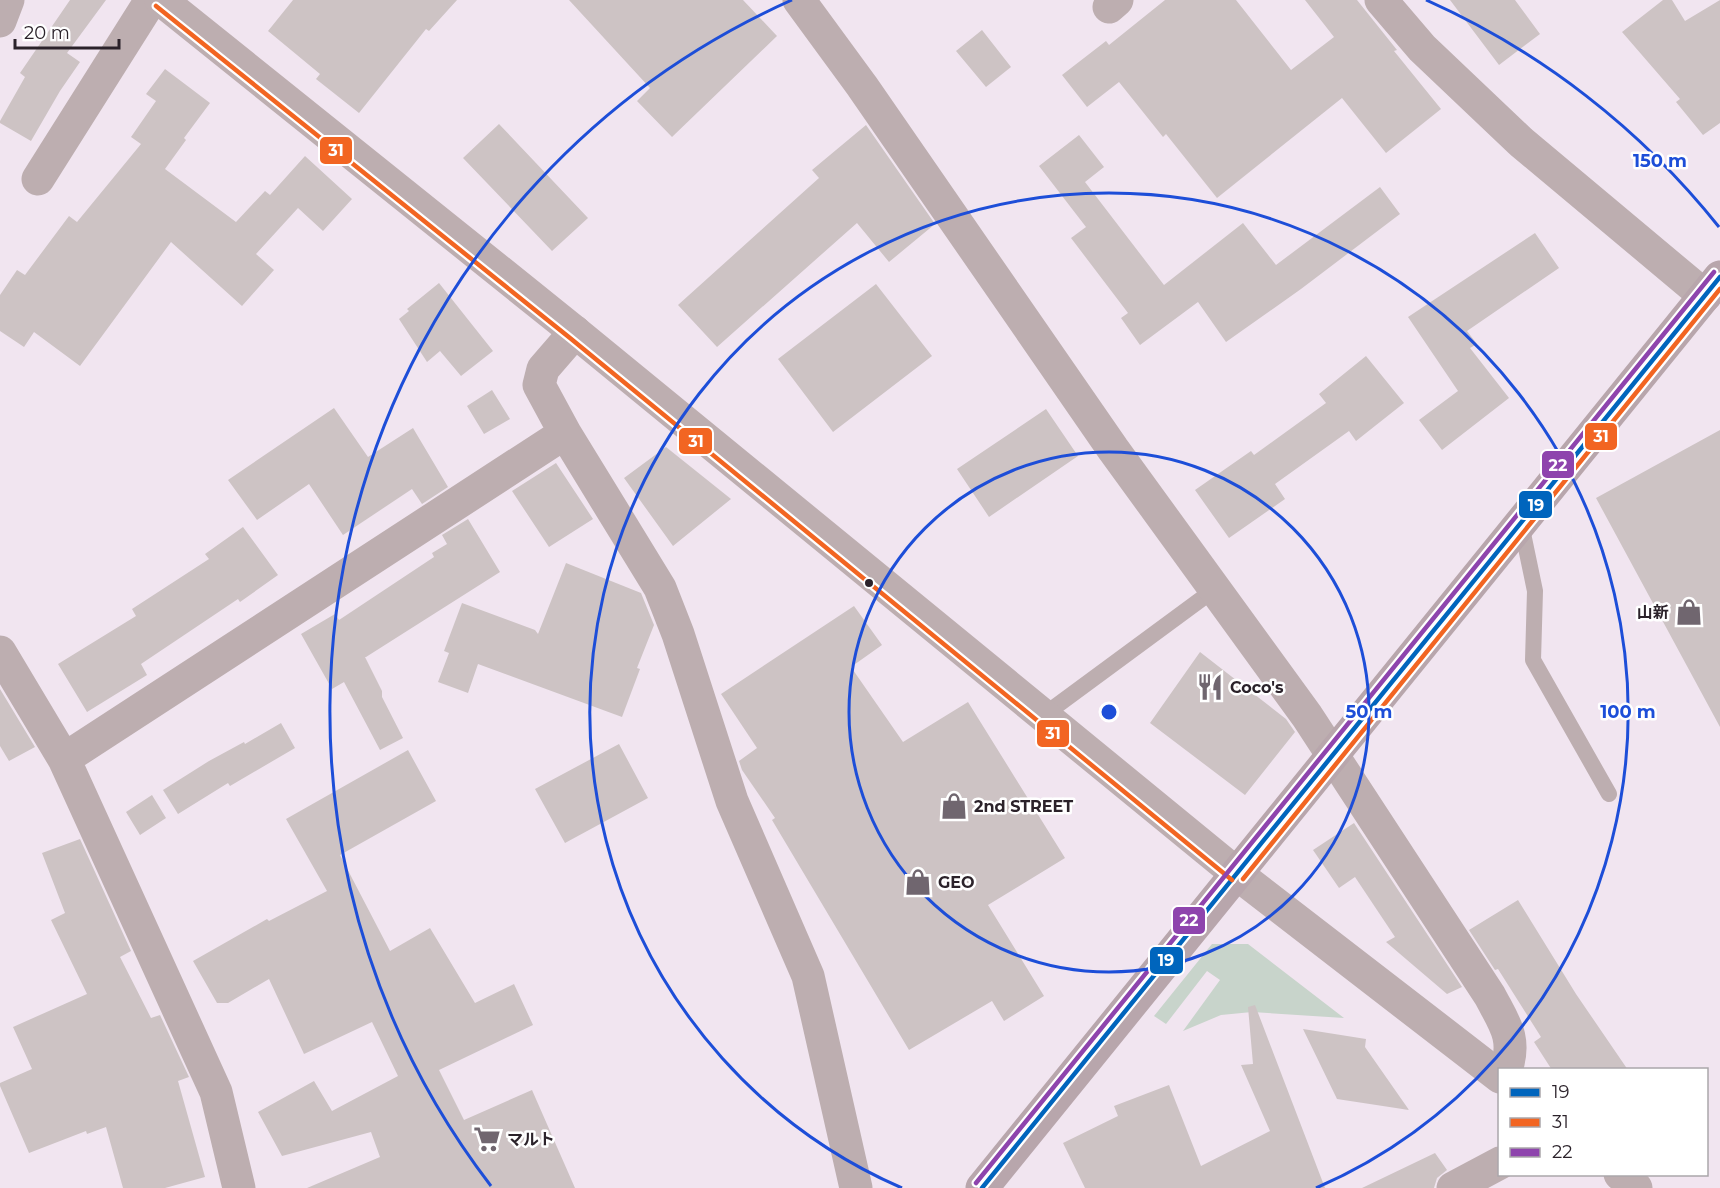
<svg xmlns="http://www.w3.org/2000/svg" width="1720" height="1188" font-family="Montserrat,'Noto Sans JP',sans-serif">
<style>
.green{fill:#c8d4cb}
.building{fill:#cdc3c4}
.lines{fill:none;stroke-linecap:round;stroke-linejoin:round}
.service{stroke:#bdaeb0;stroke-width:16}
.minor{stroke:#bdaeb0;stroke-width:33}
.tertiary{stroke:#bdaeb0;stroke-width:33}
.trunk{stroke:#b8a6ac;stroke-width:33}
.bus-1-casing{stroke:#fff;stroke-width:9}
.bus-2-casing{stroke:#fff;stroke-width:9}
.bus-3-casing{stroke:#fff;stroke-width:9}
.bus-1{stroke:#0065bd;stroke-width:4.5}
.bus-2{stroke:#f26522;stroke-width:4.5}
.bus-3{stroke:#8e44ad;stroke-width:4.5}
.ring{fill:none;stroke:#1d4ed8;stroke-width:3}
.bus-dot{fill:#2b222a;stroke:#fff;stroke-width:2}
.labels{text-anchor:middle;stroke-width:5;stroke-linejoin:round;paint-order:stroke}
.poi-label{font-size:16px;font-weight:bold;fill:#2b222a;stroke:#fff;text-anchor:start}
.centre{fill:#1d4ed8;stroke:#fff;stroke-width:3}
.ring-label{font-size:18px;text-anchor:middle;font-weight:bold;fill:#1d4ed8;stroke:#fff;stroke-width:5;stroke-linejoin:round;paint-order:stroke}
.line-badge{stroke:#fff;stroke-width:2}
.badge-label{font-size:16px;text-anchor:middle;font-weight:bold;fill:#fff}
</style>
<rect width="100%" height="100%" fill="#f1e5f0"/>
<path class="green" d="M 1212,944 L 1248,944 L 1344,1018 L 1252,1012 L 1221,1015 L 1183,1031 L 1220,980 L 1207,971 L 1166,1024 L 1154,1016 Z"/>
<path class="building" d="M 70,0 L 106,0 L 67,53 L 80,62 L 60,91 L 31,141 L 0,123 L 0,121 L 25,77 L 20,73 Z
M 293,0 L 457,0 L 429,31 L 426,29 L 359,113 L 316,79 L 320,74 L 268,31 Z
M 569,0 L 743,0 L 777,36 L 672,137 L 637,101 L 650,88 Z
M 1165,0 L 1236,0 L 1291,70 L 1334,37 L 1305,0 L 1357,0 L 1397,50 L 1394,51 L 1441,109 L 1386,153 L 1342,98 L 1217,198 L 1166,134 L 1163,137 L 1119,82 L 1087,107 L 1062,75 L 1106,41 L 1109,45 Z
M 1450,0 L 1515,0 L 1540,34 L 1499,65 Z
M 1663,0 L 1672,0 L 1685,21 L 1720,0 L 1720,123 L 1703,135 L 1676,102 L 1680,99 L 1622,32 Z
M 982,30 L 1011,67 L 986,87 L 956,51 Z
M 165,69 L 210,103 L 184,138 L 186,140 L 165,169 L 236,222 L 265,191 L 270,195 L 305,156 L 352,199 L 323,231 L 298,208 L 256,254 L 274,270 L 242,306 L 171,242 L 80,366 L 34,332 L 24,347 L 0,331 L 0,295 L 17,270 L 25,275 L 69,216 L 77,222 L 141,144 L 131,137 L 156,101 L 146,94 Z
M 499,124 L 588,218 L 552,251 L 463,158 Z
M 866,125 L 935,224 L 889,262 L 857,223 L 717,347 L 678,305 L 819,178 L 812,170 Z
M 1079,135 L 1104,167 L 1085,182 L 1164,285 L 1243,223 L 1276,265 L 1380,187 L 1400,214 L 1301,289 L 1226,342 L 1198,302 L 1140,345 L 1121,318 L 1128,313 L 1071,238 L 1086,227 L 1039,166 Z
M 1535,233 L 1559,268 L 1467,331 L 1477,344 L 1470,348 L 1509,398 L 1442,450 L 1419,420 L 1458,391 L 1408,317 Z
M 439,283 L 493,351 L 461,376 L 440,351 L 427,362 L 399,319 L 409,311 L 407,309 Z
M 876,284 L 932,356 L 833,432 L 778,359 Z
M 1366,356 L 1404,403 L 1356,441 L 1349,431 L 1275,484 L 1285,499 L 1229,538 L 1195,490 L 1251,451 L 1254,455 L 1326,403 L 1319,394 Z
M 492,390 L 510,419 L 484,434 L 467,406 Z
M 334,408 L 368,457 L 413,428 L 448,487 L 422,504 L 412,489 L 343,535 L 309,484 L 257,520 L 228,480 Z
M 1046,409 L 1078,456 L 989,517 L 957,469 Z
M 1720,430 L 1720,727 L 1596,498 Z
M 666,447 L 731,499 L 673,546 L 624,478 Z
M 556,463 L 593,519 L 549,547 L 512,491 Z
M 468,519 L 500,572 L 366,657 L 365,657 L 382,691 L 382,697 L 403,738 L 380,750 L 344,682 L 332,689 L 301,634 L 335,614 L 339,620 L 434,557 L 432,553 L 447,544 L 442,535 Z
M 243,527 L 278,575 L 240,602 L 238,599 L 141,664 L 147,675 L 87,712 L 58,664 L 136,616 L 132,609 L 209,559 L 205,554 Z
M 566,563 L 641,593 L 654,625 L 637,668 L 640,669 L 622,717 L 478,664 L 468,693 L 438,682 L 449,653 L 444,651 L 462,603 L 535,630 L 538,634 Z
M 854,606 L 882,645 L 851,667 L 903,742 L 968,702 L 1065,858 L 988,905 L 1044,996 L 1004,1021 L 992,1001 L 909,1050 L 772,820 L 775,818 L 742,770 L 739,761 L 757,748 L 721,694 Z
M 1200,652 L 1286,719 L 1295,732 L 1245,795 L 1150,723 Z
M 0,689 L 35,747 L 9,761 L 0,746 Z
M 281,723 L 295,748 L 230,786 L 228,783 L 178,814 L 163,790 L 209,761 L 244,742 L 245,744 Z
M 619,744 L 648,798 L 565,843 L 535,789 Z
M 408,750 L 436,801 L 340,855 L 390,951 L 430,928 L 475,1003 L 514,984 L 533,1025 L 439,1070 L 464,1120 L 532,1090 L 575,1188 L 307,1188 L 380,1157 L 371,1132 L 282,1156 L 258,1112 L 314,1081 L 332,1111 L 398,1076 L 372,1022 L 304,1054 L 269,979 L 228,1003 L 217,1003 L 193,961 L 267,919 L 269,921 L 327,891 L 286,819 Z
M 152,795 L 166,818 L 140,835 L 126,812 Z
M 1354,823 L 1462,987 L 1447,994 L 1386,942 L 1395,937 L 1355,877 L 1339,888 L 1313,850 Z
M 80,839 L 131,951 L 120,957 L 151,1018 L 160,1015 L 189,1077 L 178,1081 L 205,1177 L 165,1188 L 123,1188 L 106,1127 L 87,1134 L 86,1131 L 29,1153 L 0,1086 L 0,1083 L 32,1069 L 13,1027 L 87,994 L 51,920 L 65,913 L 42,853 Z
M 1518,900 L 1576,994 L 1628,1070 L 1552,1070 L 1534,1042 L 1541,1037 L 1498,969 L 1495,970 L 1469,930 Z
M 1255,1005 L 1325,1188 L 1085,1188 L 1063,1143 L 1118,1116 L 1114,1106 L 1169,1085 L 1201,1166 L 1270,1131 L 1241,1065 L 1253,1064 L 1248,1007 Z
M 1303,1029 L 1366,1039 L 1365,1047 L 1409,1110 L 1337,1099 Z
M 1435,1153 L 1447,1170 L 1437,1178 L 1434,1188 L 1362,1188 Z"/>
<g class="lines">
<path class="service" d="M 1521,524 L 1535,591 L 1533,660 L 1609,794
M 1044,715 L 1215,589"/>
<path class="minor" d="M 799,0 L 862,86 L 1113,449 L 1307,716 L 1490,996 C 1504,1023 1517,1038 1506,1070
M 1381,0 L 1422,48 L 1521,142 L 1705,296
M 1109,7 L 1117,0
M 0,21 L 8,0
M 38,179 L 151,0
M 575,332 L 543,369 L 539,385 L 565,433 L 660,588 L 678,634 L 732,801 L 808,976 L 856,1188
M 0,652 L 64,759 L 565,433
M 64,759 L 216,1092 L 239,1188
M 1453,1188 L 1500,1163"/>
<path class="tertiary" d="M 161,0 L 575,332 L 1237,874 L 1500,1077
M 1620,1174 L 1636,1188"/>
<path class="trunk" d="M 982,1188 L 1720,277"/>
<defs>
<path id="bus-1" d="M 982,1188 L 1720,277"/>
<path id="bus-2" d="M 156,6 L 570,338 L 1232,880
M 1243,879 L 1720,289"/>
<path id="bus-3" d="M 976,1183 L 1714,272"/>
</defs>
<use href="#bus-1" class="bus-1-casing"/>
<use href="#bus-2" class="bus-2-casing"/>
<use href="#bus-3" class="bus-3-casing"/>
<use href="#bus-1" class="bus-1"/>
<use href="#bus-2" class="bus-2"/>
<use href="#bus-3" class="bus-3"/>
</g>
<g class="ring">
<circle cx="1109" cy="712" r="260"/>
<path d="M902 1188A519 519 0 1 1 1316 1188"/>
<path d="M491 1186A779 779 0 0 1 792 0M1426 0A779 779 0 0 1 1719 227"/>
</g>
<defs>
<symbol id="shop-bare" viewBox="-9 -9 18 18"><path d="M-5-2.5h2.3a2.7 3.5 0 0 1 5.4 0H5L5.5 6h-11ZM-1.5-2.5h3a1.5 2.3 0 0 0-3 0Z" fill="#70666f" stroke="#fff" stroke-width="2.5" paint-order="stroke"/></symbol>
<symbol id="restaurant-bare" viewBox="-9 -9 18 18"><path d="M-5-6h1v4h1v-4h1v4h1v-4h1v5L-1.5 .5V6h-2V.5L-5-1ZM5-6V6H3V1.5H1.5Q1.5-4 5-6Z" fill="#70666f" stroke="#fff" stroke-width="2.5" paint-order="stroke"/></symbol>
<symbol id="supermarket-bare" viewBox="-9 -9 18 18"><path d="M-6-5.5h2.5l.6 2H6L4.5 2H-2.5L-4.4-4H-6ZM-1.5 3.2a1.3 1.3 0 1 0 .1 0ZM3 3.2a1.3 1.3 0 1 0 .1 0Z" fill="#70666f" stroke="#fff" stroke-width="2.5" paint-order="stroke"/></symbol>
</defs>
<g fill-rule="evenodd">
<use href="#shop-bare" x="1670" y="593" width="38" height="38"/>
<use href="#restaurant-bare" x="1191" y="668" width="38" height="38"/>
<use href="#shop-bare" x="935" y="787" width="38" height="38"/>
<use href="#shop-bare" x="899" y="863" width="38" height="38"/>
<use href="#supermarket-bare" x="468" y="1120" width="38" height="38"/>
</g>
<circle class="bus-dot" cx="869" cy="583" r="5"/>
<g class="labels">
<g class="poi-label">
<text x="1669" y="618" text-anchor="end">山新</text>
<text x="1230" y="693">Coco's</text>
<text x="974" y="812">2nd STREET</text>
<text x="938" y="888">GEO</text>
<text x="507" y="1145">マルト</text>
</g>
</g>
<circle cx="1109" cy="712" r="9" class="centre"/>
<g class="ring-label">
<text x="1660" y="167">150 m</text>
<text x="1369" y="718">50 m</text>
<text x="1628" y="718">100 m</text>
</g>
<g class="line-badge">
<rect x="319" y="136" width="34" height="29" rx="6" fill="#f26522"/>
<rect x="1584" y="422" width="34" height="29" rx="6" fill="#f26522"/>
<rect x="678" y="427" width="35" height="28" rx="6" fill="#f26522"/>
<rect x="1541" y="450" width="34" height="29" rx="6" fill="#8e44ad"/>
<rect x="1518" y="490" width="35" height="29" rx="6" fill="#0065bd"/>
<rect x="1036" y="719" width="34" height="29" rx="6" fill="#f26522"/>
<rect x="1172" y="906" width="34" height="29" rx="6" fill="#8e44ad"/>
<rect x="1149" y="946" width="35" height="29" rx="6" fill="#0065bd"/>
</g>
<g class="badge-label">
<text x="336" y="156">31</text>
<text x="1601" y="442">31</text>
<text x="696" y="447">31</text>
<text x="1558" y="471">22</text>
<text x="1536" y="511">19</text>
<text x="1053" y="739">31</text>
<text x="1189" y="926">22</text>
<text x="1166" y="966">19</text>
</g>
<rect x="1498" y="1068" width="210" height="108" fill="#ffffff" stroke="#aaa7aa" stroke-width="1.5"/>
<rect x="1510" y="1088" width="30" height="9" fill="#0065bd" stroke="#aaa7aa" stroke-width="1.5"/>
<text x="1552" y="1098" font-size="18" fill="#2b222a">19</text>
<rect x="1510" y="1118" width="30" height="9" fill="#f26522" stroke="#aaa7aa" stroke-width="1.5"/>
<text x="1552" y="1128" font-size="18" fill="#2b222a">31</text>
<rect x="1510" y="1148" width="30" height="9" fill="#8e44ad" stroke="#aaa7aa" stroke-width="1.5"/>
<text x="1552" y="1158" font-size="18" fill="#2b222a">22</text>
<path d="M15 39v9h104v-9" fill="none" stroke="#2b222a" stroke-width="3"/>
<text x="24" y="39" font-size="18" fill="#2b222a" stroke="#ffffff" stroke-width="4.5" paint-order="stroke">20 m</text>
</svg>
